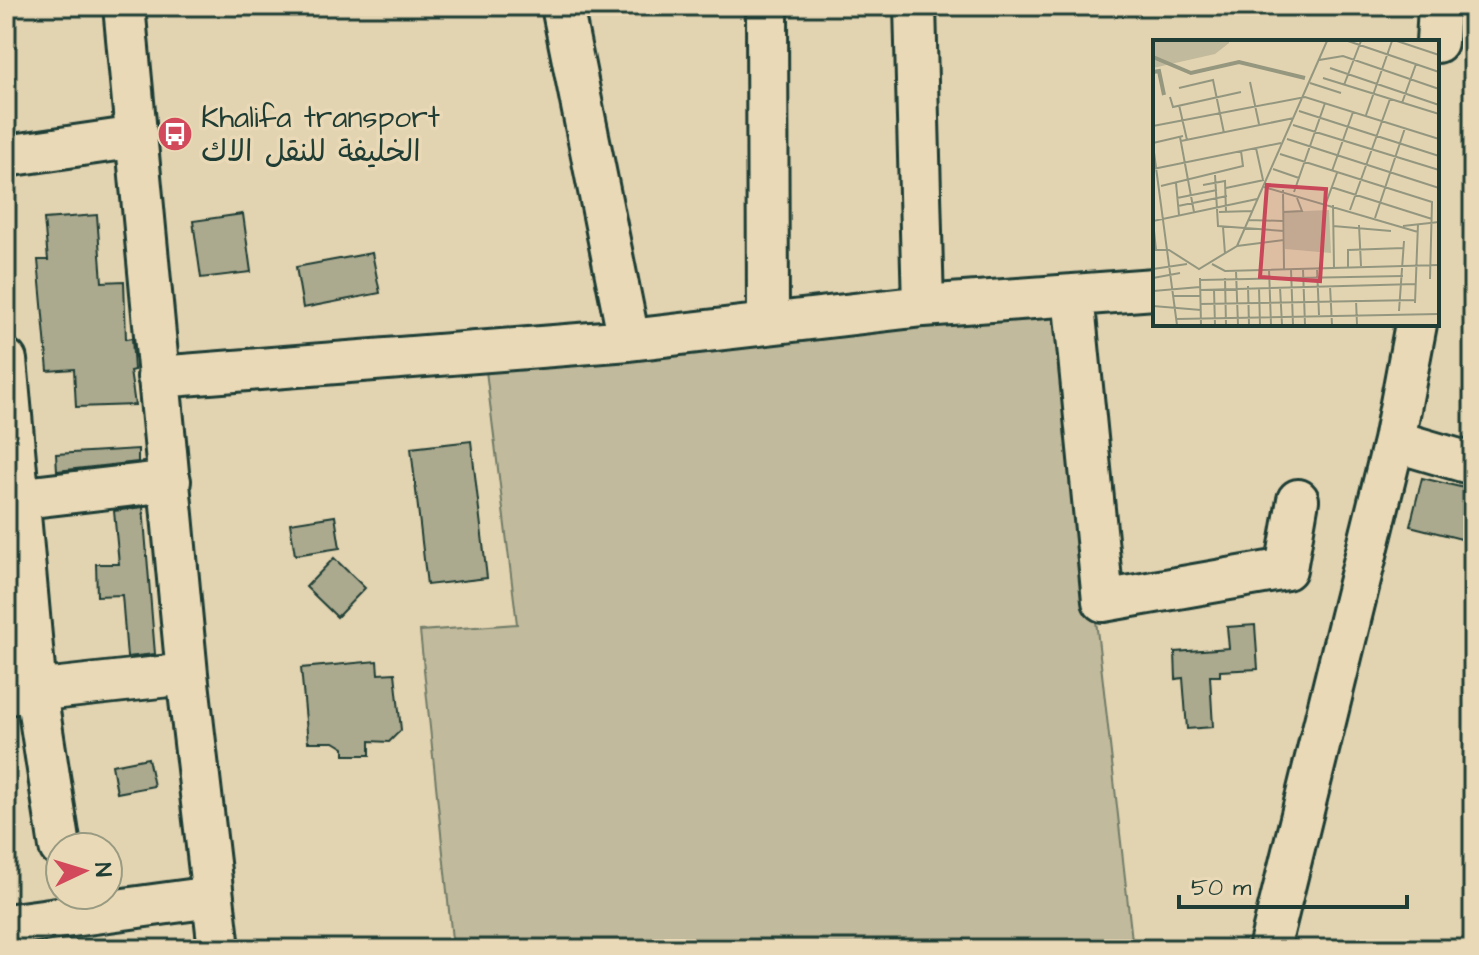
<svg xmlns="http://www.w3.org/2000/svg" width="1479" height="955" font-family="'Architects Daughter','Playpen Sans Arabic',sans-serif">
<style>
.grass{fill:#c2ba9c;stroke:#707c68;stroke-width:2}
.building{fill:#aba98e;stroke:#1f3d34;stroke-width:2}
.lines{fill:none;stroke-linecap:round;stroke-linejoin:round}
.minor-casing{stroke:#1f3d34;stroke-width:46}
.minor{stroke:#ead9b6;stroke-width:40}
.labels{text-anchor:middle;stroke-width:7;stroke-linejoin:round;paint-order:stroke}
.poi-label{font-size:30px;fill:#1f3d34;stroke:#ead9b6;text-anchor:start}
.inset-river{fill:none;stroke:#95977f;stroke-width:4}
.inset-road{fill:none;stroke:#94977f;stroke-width:2}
.view{fill:#c84859;fill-opacity:0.15;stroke:#c84859;stroke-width:4}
.inset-edge{fill:none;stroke:#1f3d34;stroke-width:4}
</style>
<rect width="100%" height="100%" fill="#e2d3b1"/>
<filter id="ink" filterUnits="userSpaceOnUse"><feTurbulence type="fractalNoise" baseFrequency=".0125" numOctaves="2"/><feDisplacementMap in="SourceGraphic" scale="16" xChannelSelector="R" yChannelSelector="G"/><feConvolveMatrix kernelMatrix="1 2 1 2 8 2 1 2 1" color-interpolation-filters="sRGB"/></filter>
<g filter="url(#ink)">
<path class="grass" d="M 1061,309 L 1133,949 L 453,949 L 420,631 L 517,624 L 486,371 Z"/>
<path class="building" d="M 243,214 L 251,272 L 201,278 L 193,221 Z
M 97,215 L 102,282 L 124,281 L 126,339 L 132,338 L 134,370 L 130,371 L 135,405 L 76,407 L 74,369 L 48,371 L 38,260 L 48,260 L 44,219 Z
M 372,253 L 380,293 L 303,308 L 296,267 Z
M 471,441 L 487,578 L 427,585 L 411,448 Z
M 138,449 L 138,462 L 57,471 L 56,454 Z
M 1422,478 L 1473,490 L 1473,542 L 1410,526 Z
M 143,507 L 155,654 L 127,657 L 122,595 L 97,596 L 96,564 L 119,564 L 114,511 Z
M 335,516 L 340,548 L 295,555 L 290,523 Z
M 334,558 L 365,588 L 337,617 L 306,587 Z
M 1255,625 L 1258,669 L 1220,671 L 1220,676 L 1210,676 L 1213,727 L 1187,729 L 1183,678 L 1176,679 L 1175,652 L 1229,648 L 1227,627 Z
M 377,661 L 378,674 L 395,673 L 401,730 L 389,742 L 370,741 L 370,755 L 344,755 L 344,748 L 334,742 L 308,742 L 301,668 Z
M 148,758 L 154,786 L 117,793 L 112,765 Z"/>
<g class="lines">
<defs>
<path id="minor" d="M 124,6 L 187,674 L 219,949
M 562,6 L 629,340
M 767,6 L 768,322
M 915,6 L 923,306
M 1437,42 L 1439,6
M 6,156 L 137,137
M 1073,295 L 1103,601 L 1286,569 L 1298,500
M 6,360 L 36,692 L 60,847
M 158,377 L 629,340 L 923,306 L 1155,289
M 1394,441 L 1473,464
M 6,500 L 170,481
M 6,694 L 187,674
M 6,925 L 212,897
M 1269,949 L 1394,441 L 1416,324"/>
</defs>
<use href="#minor" class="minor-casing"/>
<use href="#minor" class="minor"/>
</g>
</g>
<defs>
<symbol id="bus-disc" viewBox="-11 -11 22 22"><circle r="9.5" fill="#d1495b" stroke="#ead9b6"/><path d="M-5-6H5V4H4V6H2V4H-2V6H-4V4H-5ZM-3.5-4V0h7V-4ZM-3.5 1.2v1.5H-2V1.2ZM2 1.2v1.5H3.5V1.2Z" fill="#fff"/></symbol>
</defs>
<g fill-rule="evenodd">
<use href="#bus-disc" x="155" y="114" width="40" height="40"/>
</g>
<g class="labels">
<g class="poi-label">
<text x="201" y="127">Khalifa transport<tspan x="201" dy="34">الخليفة للنقل الاك</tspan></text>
</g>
</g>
<g transform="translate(1153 40)">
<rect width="286" height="286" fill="#e2d3b1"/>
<path d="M 176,170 L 178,213 L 132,209 L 131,172 Z" fill="#c2ba9c"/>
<path d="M 0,1 L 76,1 L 76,3 L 62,14 L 0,28 Z" fill="#c2ba9c"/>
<path class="inset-river" d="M 0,17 L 38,33 L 86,22 L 152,38M 0,32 L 6,31 L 11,55"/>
<path class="inset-road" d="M 195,1 L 286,32M 244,1 L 286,15M 166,20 L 190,16 L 286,49M 177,28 L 286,65M 170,38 L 286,74M 97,42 L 106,84M 157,43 L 188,53M 191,45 L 208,1M 26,48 L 60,40 L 71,93M 17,57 L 20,67 L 88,52M 249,63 L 263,24M 26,65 L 34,100M 146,71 L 286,116M 213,75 L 239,1M 140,85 L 286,130M 0,86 L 152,57 L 286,99M 27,97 L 41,172M 134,99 L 286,148M 28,101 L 141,78M 0,103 L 30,96M 0,105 L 24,285M 103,108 L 110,140M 127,114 L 279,162 L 277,239M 0,129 L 128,103M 120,129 L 146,138M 179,131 L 200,72M 62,135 L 65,186 L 131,191M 23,143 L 26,175M 50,145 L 72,141 L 73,172M 8,146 L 90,126 L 88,111M 111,147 L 265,192M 178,147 L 279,179M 73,148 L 111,140M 130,150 L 131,229M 141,152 L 172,63M 24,158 L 64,150M 173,163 L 184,133M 180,165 L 181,227M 25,166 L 74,156M 197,170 L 237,59M 66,172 L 99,171M 130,172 L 149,171 L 144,158M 222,178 L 252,88M 96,180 L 130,181M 206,185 L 208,226M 180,186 L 238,191M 250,186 L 286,182M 70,187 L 72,214M 84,206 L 131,200M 0,210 L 16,210 L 46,229 L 84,206 L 174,1M 3,210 L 0,181 L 104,159M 59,224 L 72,231 L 286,225M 195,227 L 195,210 L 251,208M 164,228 L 166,275M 0,229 L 34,224M 116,229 L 118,285M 138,229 L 140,285M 150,229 L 152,285M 83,231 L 85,285M 0,238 L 27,233M 47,238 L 48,285M 72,238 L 73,285M 47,240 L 250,236M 95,246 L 96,285M 177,246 L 179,285M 127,247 L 129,285M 106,248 L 107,285M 47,250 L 263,244M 61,250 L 62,285M 0,251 L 47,247M 21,256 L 47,256M 203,260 L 204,285M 262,263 L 265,184M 47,264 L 262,260M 0,266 L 48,270M 246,271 L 251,201M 23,279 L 286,274"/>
<path class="view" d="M 114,145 L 173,149 L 167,241 L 107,237 Z"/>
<rect width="286" height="286" class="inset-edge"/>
</g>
<rect width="1479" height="955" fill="none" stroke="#ead9b6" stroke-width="32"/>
<rect x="16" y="16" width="1447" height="923" fill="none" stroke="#1f3d34" stroke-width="3" filter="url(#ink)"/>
<g transform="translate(84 871) rotate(86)"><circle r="38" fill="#ead9b6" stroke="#999b82" stroke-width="2"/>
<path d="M0-6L14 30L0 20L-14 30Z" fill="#d1495b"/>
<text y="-12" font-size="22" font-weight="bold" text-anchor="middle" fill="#1f3d34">N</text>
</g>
<path d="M1179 895v12h228v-12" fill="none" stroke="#1f3d34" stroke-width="4"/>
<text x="1191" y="895" font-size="24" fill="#1f3d34" stroke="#ead9b6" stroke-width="6" paint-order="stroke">50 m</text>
</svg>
